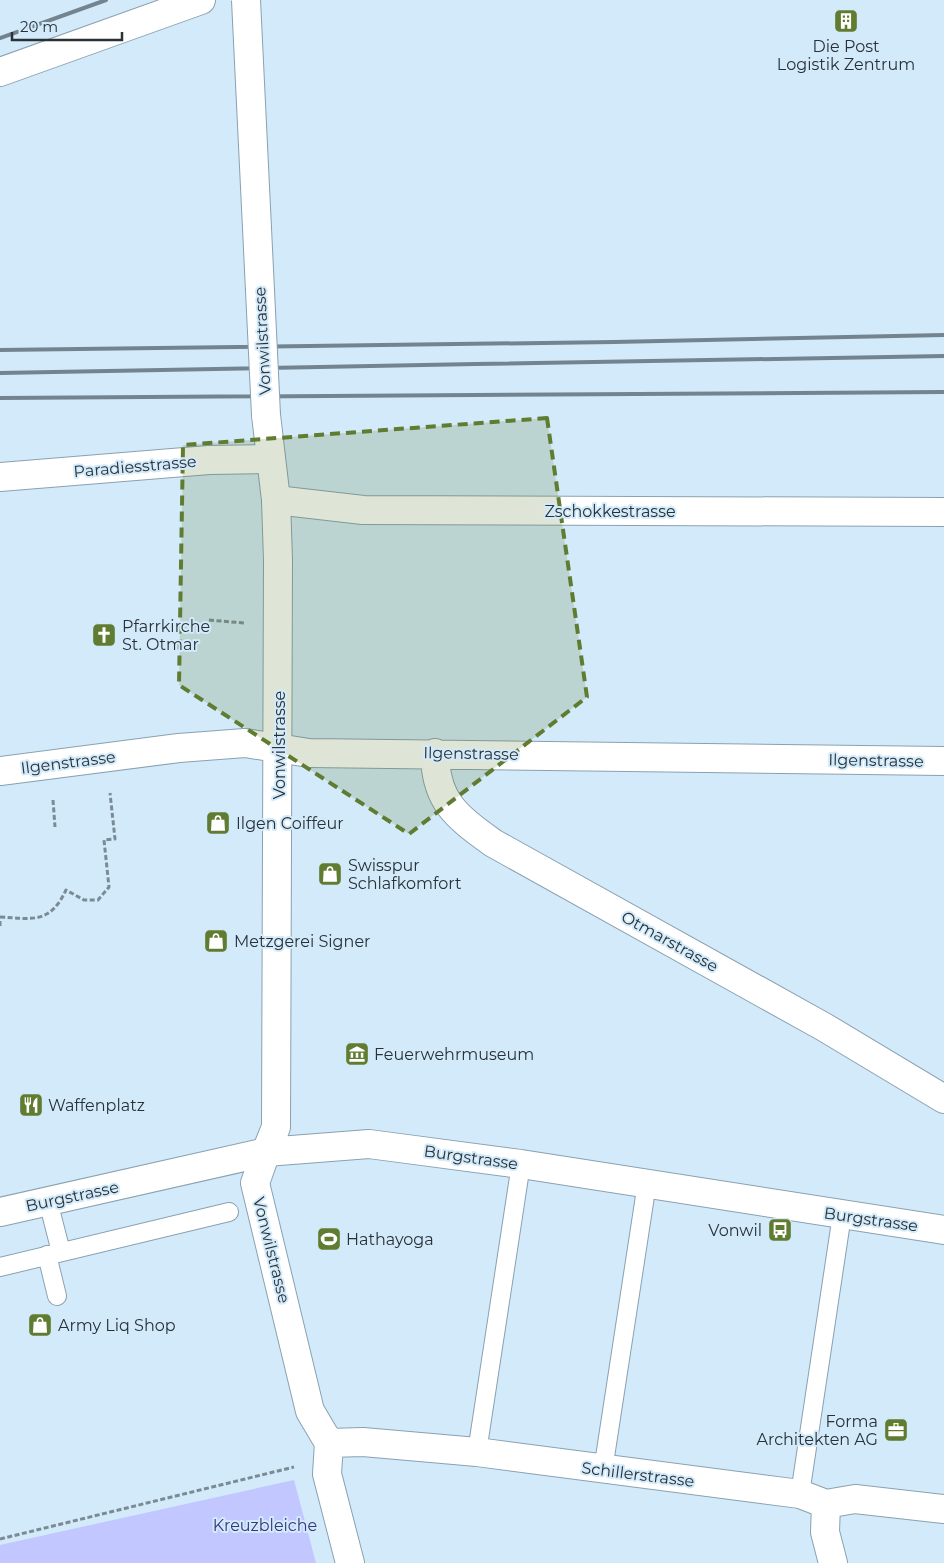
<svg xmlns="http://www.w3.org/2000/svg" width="944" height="1563" font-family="Montserrat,sans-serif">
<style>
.green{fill:#c2c7ff}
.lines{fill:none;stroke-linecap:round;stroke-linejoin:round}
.lane-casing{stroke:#8aa1b0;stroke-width:20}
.street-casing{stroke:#8aa1b0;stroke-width:30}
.secondary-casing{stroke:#8aa1b0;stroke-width:30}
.path{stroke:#7b8b96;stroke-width:3;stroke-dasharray:5 2.5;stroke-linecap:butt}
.lane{stroke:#fff;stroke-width:18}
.street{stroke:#fff;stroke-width:28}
.secondary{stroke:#fff;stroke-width:28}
.rail{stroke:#74848f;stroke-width:4}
.secondary-bridge-casing{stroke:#8aa1b0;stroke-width:30;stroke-linecap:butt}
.secondary-bridge{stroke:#fff;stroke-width:28}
.marked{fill:#607c30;fill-opacity:0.2;stroke:#607c30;stroke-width:4;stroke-dasharray:10 6;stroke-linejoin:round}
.labels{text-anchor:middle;stroke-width:4;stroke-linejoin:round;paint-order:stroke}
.poi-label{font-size:16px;fill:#283137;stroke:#d2eafa;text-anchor:start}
.street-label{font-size:16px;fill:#283137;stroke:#d2eafa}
.park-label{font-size:16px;fill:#37357b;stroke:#d2eafa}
</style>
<rect width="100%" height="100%" fill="#d2eafa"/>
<path class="green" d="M 294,1480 L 316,1563 L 0,1563 L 0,1545 Z"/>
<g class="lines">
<defs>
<path id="lane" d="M 48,1201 L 61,1252
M 47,1255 L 57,1296
M 0,1267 L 229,1212
M 477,1452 L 521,1164
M 603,1470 L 647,1183
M 800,1494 L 842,1215"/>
<path id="street" d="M 0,72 L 201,0
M 0,477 L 209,460 L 271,459
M 276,500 L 363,510 L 944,512
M 435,753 C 435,801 456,816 493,843 L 824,1027 L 944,1099
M 0,771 L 179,748 L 245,743 L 309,753 L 944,761
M 266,1152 L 255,1183 L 310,1411 L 329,1443 L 327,1474 L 350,1563
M 329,1443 L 363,1442 L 477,1452 L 800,1494 L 826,1504 L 855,1499 L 944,1509
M 826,1504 L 825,1532 L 833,1563"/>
<path id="secondary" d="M 266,415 L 276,500 L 278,560 L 276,1127 L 266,1152
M 0,1212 L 266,1152 L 369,1144 L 521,1164 L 944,1230"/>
</defs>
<use href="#lane" class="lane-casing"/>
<use href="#street" class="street-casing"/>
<use href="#secondary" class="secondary-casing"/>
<path class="path" d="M 209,620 L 244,623
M 53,800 L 55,827
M 0,917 C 33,919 50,924 66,890 L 84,900 L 98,900 L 109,887 L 104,840 L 115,839 L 110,793
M 0,926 L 0,917
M 0,1539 L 294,1467"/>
<use href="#lane" class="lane"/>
<use href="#street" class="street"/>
<use href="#secondary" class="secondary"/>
<path class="rail" d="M 0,38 L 106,0
M 0,350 L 614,342 L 944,335
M 0,373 C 315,365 629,363 944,356
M 0,398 L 944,392"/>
<defs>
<path id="secondary-bridge" d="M 246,0 L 266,415"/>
</defs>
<use href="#secondary-bridge" class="secondary-bridge-casing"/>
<use href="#secondary-bridge" class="secondary-bridge"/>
</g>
<path class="marked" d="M 547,418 L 587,697 L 409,834 L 179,685 L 183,445 Z"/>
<defs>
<symbol id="building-square" viewBox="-11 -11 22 22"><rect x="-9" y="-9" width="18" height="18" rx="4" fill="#607c30" stroke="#d2eafa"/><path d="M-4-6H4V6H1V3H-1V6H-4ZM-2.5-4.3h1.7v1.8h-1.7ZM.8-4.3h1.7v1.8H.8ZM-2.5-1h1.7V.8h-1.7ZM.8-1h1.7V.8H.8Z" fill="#fff"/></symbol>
<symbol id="church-square" viewBox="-11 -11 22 22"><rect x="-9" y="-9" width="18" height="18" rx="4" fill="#607c30" stroke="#d2eafa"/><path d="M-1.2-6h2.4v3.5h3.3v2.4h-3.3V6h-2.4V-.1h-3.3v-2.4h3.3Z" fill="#fff"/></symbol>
<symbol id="shop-square" viewBox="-11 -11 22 22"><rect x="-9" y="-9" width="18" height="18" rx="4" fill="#607c30" stroke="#d2eafa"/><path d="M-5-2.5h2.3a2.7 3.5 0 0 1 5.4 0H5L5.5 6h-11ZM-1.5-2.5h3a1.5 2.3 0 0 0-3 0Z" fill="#fff"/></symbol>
<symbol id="museum-square" viewBox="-11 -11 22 22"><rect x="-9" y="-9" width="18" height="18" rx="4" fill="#607c30" stroke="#d2eafa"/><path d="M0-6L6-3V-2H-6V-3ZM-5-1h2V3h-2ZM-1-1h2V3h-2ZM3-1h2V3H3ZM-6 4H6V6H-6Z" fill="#fff"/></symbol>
<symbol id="restaurant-square" viewBox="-11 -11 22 22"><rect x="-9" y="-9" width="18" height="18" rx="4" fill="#607c30" stroke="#d2eafa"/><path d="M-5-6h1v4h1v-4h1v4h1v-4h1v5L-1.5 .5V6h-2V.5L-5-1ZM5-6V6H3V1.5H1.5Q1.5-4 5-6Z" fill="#fff"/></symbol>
<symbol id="bus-square" viewBox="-11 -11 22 22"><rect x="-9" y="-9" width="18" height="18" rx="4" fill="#607c30" stroke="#d2eafa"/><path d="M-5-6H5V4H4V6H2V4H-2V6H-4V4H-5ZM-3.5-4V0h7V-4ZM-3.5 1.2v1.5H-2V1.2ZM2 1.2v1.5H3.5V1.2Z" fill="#fff"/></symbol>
<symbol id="stadium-square" viewBox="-11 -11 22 22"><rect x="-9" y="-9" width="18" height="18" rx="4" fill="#607c30" stroke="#d2eafa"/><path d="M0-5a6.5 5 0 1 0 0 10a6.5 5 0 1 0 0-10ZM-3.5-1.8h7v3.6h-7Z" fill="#fff"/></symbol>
<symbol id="office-square" viewBox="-11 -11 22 22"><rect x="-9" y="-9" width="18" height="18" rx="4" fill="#607c30" stroke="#d2eafa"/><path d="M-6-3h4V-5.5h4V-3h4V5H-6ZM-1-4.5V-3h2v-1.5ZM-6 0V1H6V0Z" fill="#fff"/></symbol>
</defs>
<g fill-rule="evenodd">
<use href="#building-square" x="832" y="7" width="28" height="28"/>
<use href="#church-square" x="90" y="621" width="28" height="28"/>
<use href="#shop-square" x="204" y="809" width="28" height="28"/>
<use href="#shop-square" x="316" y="860" width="28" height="28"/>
<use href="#shop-square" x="202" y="927" width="28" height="28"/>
<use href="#museum-square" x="343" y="1040" width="28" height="28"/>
<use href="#restaurant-square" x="17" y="1091" width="28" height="28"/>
<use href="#bus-square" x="766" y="1216" width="28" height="28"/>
<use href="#stadium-square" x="315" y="1225" width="28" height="28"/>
<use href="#shop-square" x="26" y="1311" width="28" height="28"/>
<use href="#office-square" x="882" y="1416" width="28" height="28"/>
</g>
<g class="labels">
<g class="poi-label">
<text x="846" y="52" text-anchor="middle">Die Post<tspan x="846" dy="18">Logistik Zentrum</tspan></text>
<text x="122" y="632">Pfarrkirche<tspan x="122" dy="18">St. Otmar</tspan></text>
<text x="236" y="829">Ilgen Coiffeur</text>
<text x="348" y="871">Swisspur<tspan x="348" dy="18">Schlafkomfort</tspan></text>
<text x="234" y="947">Metzgerei Signer</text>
<text x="374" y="1060">Feuerwehrmuseum</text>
<text x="48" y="1111">Waffenplatz</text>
<text x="762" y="1236" text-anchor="end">Vonwil</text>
<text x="346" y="1245">Hathayoga</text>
<text x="58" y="1331">Army Liq Shop</text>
<text x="878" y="1427" text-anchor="end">Forma<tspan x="878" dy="18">Architekten AG</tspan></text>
</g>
<g class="street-label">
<text transform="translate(262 341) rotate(-93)" y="6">Vonwilstrasse</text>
<text transform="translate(135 466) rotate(-5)" y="6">Paradiesstrasse</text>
<text x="610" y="517">Zschokkestrasse</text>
<text transform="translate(279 745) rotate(-90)" y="6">Vonwilstrasse</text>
<text transform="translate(471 753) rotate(1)" y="6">Ilgenstrasse</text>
<text transform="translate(876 760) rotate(1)" y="6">Ilgenstrasse</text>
<text transform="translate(68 762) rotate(-7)" y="6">Ilgenstrasse</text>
<text transform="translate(670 941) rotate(29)" y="6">Otmarstrasse</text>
<text transform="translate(471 1157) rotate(8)" y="6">Burgstrasse</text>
<text transform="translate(72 1196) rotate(-12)" y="6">Burgstrasse</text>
<text transform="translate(871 1219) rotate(8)" y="6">Burgstrasse</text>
<text transform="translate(272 1250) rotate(76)" y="6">Vonwilstrasse</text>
<text transform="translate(638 1474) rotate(7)" y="6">Schillerstrasse</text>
</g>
<g class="park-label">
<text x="265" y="1531">Kreuzbleiche</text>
</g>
</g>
<path d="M12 32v8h110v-8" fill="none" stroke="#283137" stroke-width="2.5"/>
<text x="20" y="32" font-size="15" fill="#283137" stroke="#d2eafa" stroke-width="4" paint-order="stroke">20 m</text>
</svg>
